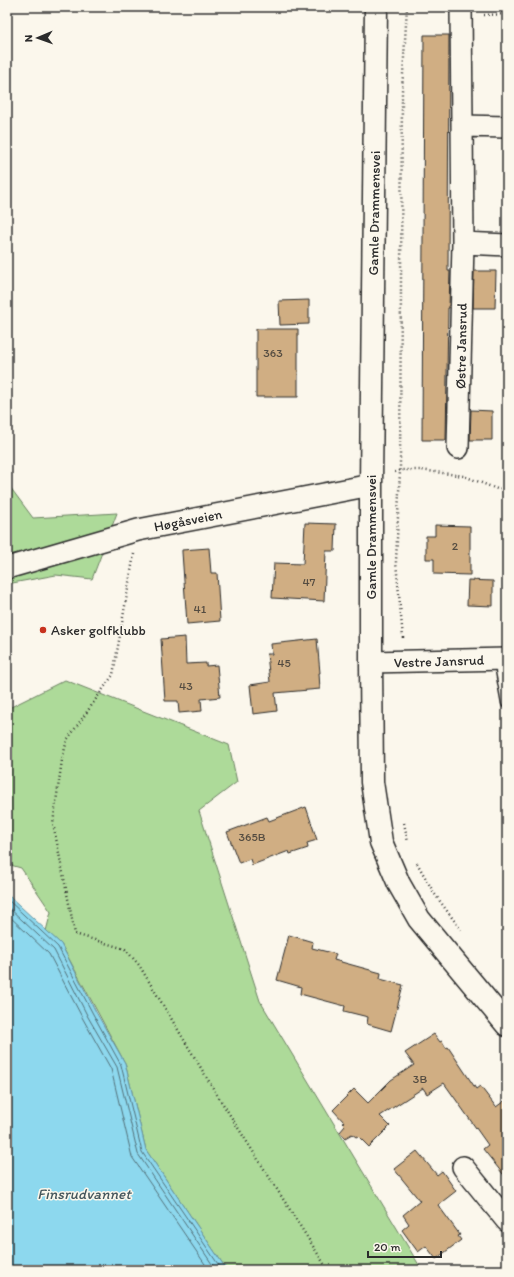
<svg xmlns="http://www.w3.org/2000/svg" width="514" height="1277" font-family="Itim,sans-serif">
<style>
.green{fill:#adda99;stroke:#6c8262}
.water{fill:#8dd8ee;stroke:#6693a0}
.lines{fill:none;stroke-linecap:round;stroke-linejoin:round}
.shore{stroke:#527079;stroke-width:1}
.building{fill:#d0ae83;stroke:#2b2b2b}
.lane-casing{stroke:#2b2b2b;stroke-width:13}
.street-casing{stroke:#2b2b2b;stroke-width:24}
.secondary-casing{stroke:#2b2b2b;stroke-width:25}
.path{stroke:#2b2b2b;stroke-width:2.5;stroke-dasharray:1 3;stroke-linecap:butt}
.lane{stroke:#fbf7ec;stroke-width:10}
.street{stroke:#fbf7ec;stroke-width:21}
.secondary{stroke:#fbf7ec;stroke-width:22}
.poi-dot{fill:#c8321e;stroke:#fbf7ec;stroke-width:1.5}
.labels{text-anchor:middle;stroke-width:3;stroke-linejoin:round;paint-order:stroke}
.number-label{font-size:12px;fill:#544c41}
.street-label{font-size:14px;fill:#2b2b2b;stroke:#fbf7ec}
.poi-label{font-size:14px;fill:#2b2b2b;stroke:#fbf7ec;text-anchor:start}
.water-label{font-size:15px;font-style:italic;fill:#44565c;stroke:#fbf7ec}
</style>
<rect width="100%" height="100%" fill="#fbf7ec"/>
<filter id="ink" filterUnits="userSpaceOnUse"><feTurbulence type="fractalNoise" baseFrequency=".025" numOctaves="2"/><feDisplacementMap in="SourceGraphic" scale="8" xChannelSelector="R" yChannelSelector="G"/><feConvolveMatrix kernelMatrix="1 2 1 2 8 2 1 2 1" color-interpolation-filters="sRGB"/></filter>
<g filter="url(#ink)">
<path class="green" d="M 7,483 L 33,518 L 117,513 L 92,579 L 56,575 L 7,584 Z
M 65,680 L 229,745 L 237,782 L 199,811 L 260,1001 L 422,1270 L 227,1270 L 146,1150 L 125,1063 L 61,944 L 46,931 L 51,912 L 21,868 L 7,864 L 7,709 Z"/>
<path class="water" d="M 7,894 L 61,944 L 96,1012 L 125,1063 L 146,1150 L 227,1270 L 7,1270 Z"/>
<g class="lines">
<path class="shore" d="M 7,899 L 58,947 L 93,1014 L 121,1065 L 142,1152 L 222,1270
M 7,906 L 54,950 L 88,1017 L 117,1067 L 138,1154 L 216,1270
M 7,914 L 49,954 L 83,1019 L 111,1069 L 132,1157 L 209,1270"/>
</g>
<path class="building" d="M 424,35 L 449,35 L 448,271 L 450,271 L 449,308 L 448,308 L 446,440 L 422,440 Z
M 474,271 L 496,271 L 495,308 L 473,308 Z
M 309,300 L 309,324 L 280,325 L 279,301 Z
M 256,329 L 298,329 L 298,397 L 256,397 Z
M 471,410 L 492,411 L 492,440 L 470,440 Z
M 305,523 L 336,524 L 335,551 L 326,551 L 324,601 L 272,598 L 274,563 L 303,564 Z
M 435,525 L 470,526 L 470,575 L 434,574 L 434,559 L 426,559 L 426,536 L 435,536 Z
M 209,548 L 211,573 L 217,573 L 220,621 L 187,624 L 182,552 L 182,550 Z
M 468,580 L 493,581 L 493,606 L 467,605 Z
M 185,637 L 186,664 L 206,663 L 206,666 L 217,665 L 220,697 L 201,699 L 202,711 L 179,713 L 178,701 L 165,701 L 161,639 Z
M 317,639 L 320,673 L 319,673 L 320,689 L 275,693 L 277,711 L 253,714 L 250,685 L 270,682 L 267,654 L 272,654 L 271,644 Z
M 306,807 L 317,840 L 307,843 L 308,848 L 290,854 L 289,851 L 252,865 L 250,859 L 239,863 L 227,832 L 267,817 L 269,821 Z
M 289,935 L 313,942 L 312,948 L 336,954 L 334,960 L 381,973 L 380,979 L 403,985 L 391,1031 L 367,1024 L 368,1017 L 344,1011 L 345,1006 L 300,994 L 301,987 L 277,980 Z
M 434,1034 L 440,1042 L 442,1041 L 446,1048 L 448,1047 L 476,1089 L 480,1086 L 496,1107 L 507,1099 L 507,1179 L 483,1149 L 488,1145 L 444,1083 L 427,1094 L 423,1088 L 380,1116 L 390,1126 L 369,1147 L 358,1136 L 356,1137 L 352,1134 L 345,1138 L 340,1132 L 345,1126 L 342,1123 L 344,1122 L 333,1110 L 354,1089 L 368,1103 L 391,1080 L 414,1065 L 405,1053 Z
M 417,1151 L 437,1175 L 442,1171 L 456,1191 L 438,1205 L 460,1235 L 458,1236 L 461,1240 L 436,1259 L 426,1246 L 418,1252 L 402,1230 L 409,1224 L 403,1215 L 420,1201 L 394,1169 Z"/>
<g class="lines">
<defs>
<path id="lane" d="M 499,659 L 507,703"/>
<path id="street" d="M 463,126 L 507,127
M 463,243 L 507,245
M 458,448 L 463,243 L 461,7
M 7,568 L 138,530 L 371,485
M 371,662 L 507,659
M 463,1167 L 507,1221"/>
<path id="secondary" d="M 376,7 L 371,485 L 371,662 L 372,782 L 381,842 L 399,884 L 419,919 L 507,1025"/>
</defs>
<use href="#lane" class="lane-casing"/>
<use href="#street" class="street-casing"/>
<use href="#secondary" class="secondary-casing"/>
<path class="path" d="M 484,15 L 507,14
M 395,472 L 400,470 L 421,470 L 464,476 L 497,489 L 507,488
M 134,554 L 113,675 L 67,740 L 62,760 L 53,823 L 75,934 L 125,949 L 139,965 L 216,1093 L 328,1270
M 403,638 L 396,562 L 400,470 L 402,91 L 407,7
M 404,823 L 408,842
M 417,863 L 434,893 L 461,930"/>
<use href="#lane" class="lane"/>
<use href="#street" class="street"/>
<use href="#secondary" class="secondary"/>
</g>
</g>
<circle class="poi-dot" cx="43" cy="630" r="4"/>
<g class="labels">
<g class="number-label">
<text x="273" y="357">363</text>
<text x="455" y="550">2</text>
<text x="309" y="586">47</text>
<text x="200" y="613">41</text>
<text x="284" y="667">45</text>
<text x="186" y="690">43</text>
<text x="252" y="841">365B</text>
<text x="420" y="1083">3B</text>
</g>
<g class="street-label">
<text transform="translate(374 213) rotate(-89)" y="5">Gamle Drammensvei</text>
<text transform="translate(461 346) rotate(-89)" y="5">Østre Jansrud</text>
<text transform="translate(188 520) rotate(-11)" y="5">Høgåsveien</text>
<text transform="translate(371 537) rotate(-90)" y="5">Gamle Drammensvei</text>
<text transform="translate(439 661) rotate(-2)" y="5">Vestre Jansrud</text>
</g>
<g class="poi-label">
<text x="51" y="635">Asker golfklubb</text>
</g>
<g class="water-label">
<text x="84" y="1199">Finsrudvannet</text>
</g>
</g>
<rect width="514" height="1277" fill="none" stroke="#fbf7ec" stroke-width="24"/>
<rect x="12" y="12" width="490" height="1253" fill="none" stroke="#2b2b2b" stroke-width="1.5" filter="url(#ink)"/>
<g transform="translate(38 38) rotate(268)" stroke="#fbf7ec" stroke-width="3" paint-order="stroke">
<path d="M0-3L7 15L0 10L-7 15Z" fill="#2b2b2b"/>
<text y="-6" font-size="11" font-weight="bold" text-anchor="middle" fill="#2b2b2b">N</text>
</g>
<path d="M368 1251v6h73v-6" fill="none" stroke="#2b2b2b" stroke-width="2"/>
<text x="374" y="1251" font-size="12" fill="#2b2b2b" stroke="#fbf7ec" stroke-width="3" paint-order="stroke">20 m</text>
</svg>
